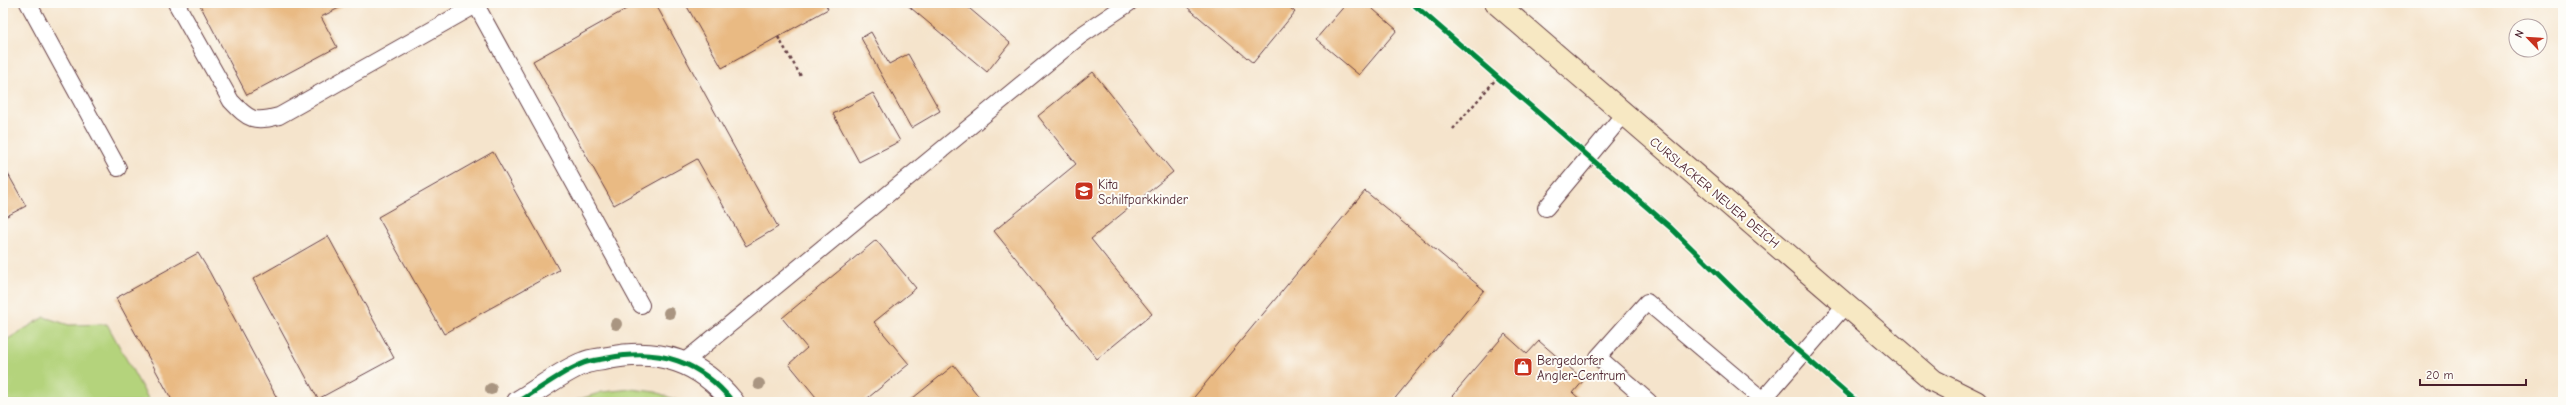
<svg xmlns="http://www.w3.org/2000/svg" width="2566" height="405" font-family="'Comic Neue',sans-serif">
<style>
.green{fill:#b4d37b;stroke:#7f7953}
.building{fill:#e9ba83}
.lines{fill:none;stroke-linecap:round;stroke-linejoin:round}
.lane-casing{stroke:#643d43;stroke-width:18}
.street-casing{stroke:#643d43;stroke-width:24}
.secondary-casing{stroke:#643d43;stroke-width:24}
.path{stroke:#643d43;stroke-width:2.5;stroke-dasharray:3 3;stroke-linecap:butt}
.lane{stroke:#fff;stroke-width:16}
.street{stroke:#fff;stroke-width:22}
.secondary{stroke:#f7e8c3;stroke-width:22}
.cycleway-casing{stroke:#fdfcf7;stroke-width:8}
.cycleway{stroke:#00873e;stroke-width:5}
.tree{fill:#a99581}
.labels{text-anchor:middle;stroke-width:4;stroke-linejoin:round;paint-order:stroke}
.poi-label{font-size:13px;fill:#4a1f2b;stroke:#fdfcf7;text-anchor:start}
.street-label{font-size:13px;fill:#4a1f2b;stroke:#fdfcf7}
</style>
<rect width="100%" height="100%" fill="#fdfcf7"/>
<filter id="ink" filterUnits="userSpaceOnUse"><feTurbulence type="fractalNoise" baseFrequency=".025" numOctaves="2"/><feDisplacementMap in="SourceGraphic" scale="8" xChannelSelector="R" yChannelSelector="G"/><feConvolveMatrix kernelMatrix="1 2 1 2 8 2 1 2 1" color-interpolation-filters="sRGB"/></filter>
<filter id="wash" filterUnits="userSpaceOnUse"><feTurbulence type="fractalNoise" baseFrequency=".012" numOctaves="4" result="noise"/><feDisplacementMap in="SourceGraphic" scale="16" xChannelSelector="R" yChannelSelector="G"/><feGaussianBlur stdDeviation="0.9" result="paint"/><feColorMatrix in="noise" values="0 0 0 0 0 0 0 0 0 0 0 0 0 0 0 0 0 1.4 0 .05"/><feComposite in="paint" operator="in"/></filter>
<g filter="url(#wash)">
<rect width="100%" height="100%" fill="#f5e4cc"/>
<path class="green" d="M 44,317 L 69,325 L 107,324 L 150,402 L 3,402 L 3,342 Z
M 631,389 L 656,392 L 681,402 L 571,402 L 602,392 Z"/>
<g id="blocks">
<path class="building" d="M 199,3 L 349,3 L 321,17 L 337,47 L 247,95 Z
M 637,3 L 655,3 L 778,227 L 746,246 L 697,159 L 614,205 L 533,61 Z
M 685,3 L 825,3 L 828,9 L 722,68 Z
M 905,3 L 963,3 L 1010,43 L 987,72 Z
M 1190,3 L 1284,3 L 1295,12 L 1253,63 L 1187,7 Z
M 1347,3 L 1366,3 L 1397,30 L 1359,75 L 1316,39 Z
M 871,32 L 889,64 L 908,54 L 940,111 L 911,128 L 861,38 Z
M 1093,72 L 1173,172 L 1091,239 L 1152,314 L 1097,359 L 994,231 L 1076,164 L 1038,116 Z
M 873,93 L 900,141 L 859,162 L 833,114 Z
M 493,152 L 559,270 L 444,334 L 378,217 Z
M 3,165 L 26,206 L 3,218 Z
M 1365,191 L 1484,290 L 1392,402 L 1190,402 Z
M 328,236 L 394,358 L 318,399 L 253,279 Z
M 876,240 L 916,288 L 874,322 L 909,364 L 863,402 L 820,402 L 789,364 L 807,348 L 782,318 Z
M 198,253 L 209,271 L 279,402 L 173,402 L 116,298 Z
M 1505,334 L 1527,354 L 1539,341 L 1584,380 L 1573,393 L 1583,402 L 1447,402 Z
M 954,365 L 983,402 L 908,402 Z"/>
</g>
</g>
<g filter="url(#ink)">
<use href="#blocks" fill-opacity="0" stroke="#643d43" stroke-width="1"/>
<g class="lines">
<defs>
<path id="lane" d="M 28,3 L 118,168
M 176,3 L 231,101 C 249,120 254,123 279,116 L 476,5
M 475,3 L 641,305
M 1546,208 L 1624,114
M 684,362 L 1080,36 L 1129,3
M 1649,402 L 1598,357 L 1647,302 L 1763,400
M 1761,402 L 1846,304"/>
<path id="street" d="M 518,402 C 537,391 564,370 584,363 C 591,360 600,360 608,358 C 660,348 700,361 733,402"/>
<path id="secondary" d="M 1496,3 L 1934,381 L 1976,402"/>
</defs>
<use href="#lane" class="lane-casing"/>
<use href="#street" class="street-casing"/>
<use href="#secondary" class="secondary-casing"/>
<path class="path" d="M 778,37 L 802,78
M 1453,129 L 1497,78"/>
<use href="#lane" class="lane"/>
<use href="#street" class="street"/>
<use href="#secondary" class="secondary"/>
<defs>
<path id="cycleway" d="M 1412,3 L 1671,228 L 1780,335 L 1857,402
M 518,402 C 537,391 564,370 584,363 C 591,360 600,360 608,358 C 660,348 700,361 733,402"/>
</defs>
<use href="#cycleway" class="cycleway-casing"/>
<use href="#cycleway" class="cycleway"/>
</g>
<g class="tree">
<circle cx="669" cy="313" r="6"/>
<circle cx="616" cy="324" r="6"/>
<circle cx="759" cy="384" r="6"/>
<circle cx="491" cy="389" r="6"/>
</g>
</g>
<defs>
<symbol id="school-square" viewBox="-11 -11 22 22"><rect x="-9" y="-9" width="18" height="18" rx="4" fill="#c8321e" stroke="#fdfcf7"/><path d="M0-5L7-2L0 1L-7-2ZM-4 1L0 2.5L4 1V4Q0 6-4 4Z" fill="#fff"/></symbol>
<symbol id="shop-square" viewBox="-11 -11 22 22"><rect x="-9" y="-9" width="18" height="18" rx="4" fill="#c8321e" stroke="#fdfcf7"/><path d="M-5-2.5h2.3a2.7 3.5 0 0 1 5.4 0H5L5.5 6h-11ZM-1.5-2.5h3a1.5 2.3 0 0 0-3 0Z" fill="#fff"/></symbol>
</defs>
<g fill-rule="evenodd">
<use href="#school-square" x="1073" y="180" width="22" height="22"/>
<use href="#shop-square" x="1512" y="356" width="22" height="22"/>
</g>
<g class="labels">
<g class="poi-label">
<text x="1098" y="189">Kita<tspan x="1098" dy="15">Schilfparkkinder</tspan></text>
<text x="1537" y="365">Bergedorfer<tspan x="1537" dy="15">Angler-Centrum</tspan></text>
</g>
<g class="street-label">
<text transform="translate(1715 192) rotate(40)" y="5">CURSLACKER NEUER DEICH</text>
</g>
</g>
<rect width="2566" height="405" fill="none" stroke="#fdfcf7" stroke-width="16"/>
<g transform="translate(2528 38) rotate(295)"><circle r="19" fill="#fdfcf7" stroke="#b5a4a5"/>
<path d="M0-3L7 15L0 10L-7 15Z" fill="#c8321e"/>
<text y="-6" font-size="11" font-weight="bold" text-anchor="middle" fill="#4a1f2b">N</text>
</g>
<path d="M2420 379v6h106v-6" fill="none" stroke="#4a1f2b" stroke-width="2"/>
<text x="2426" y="379" font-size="12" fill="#4a1f2b" stroke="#fdfcf7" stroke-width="3" paint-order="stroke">20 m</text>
</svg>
